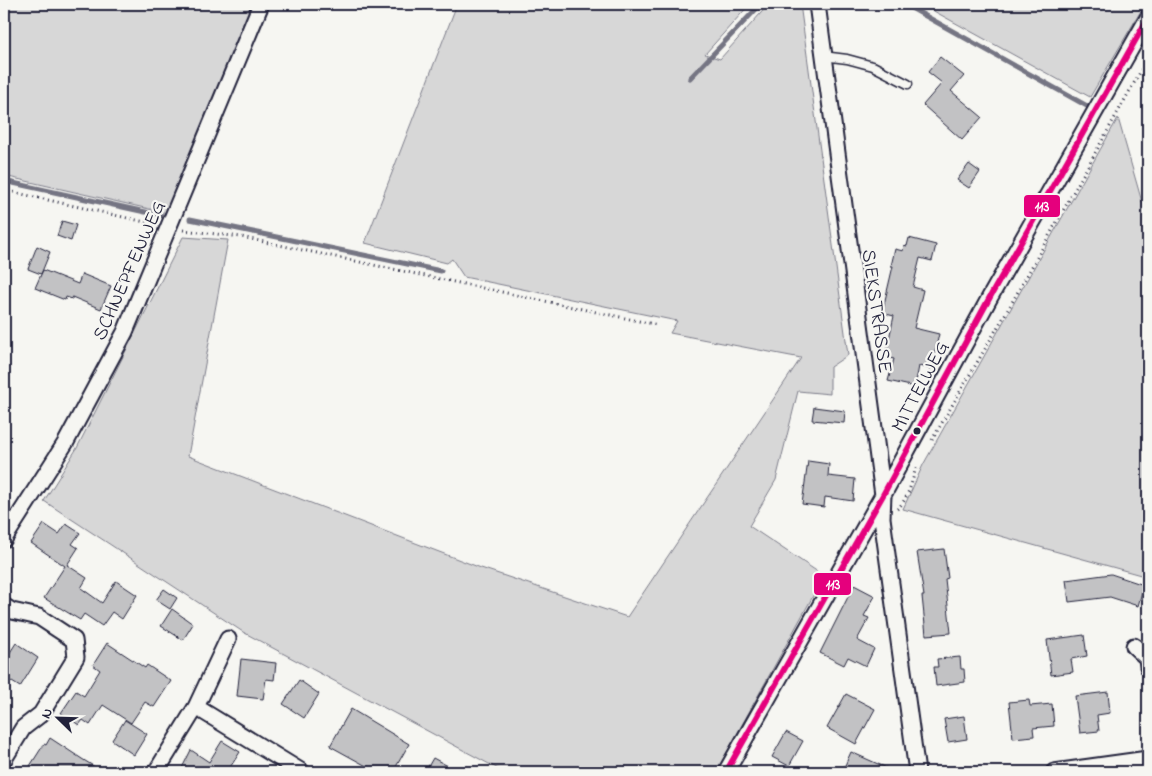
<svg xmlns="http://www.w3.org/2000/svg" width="1152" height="776" font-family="'Indie Flower',sans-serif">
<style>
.green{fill:#d7d7d7;stroke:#7c7c89}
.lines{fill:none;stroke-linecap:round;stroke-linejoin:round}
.stream{stroke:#757583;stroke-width:5}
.building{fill:#c2c2c4;stroke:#22223b}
.lane-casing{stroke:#22223b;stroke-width:11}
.street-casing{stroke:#22223b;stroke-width:19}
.path{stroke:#22223b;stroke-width:3;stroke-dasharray:1 4;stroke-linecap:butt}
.lane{stroke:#f6f6f2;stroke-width:8}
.street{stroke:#f6f6f2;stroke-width:15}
.bus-1-casing{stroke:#f6f6f2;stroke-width:10}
.bus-1{stroke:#e5007d;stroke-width:6}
.bus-dot{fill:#22223b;stroke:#f6f6f2;stroke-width:2}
.labels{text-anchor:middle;stroke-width:4.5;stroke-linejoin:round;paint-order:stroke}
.street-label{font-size:20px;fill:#22223b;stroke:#f6f6f2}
.line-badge{stroke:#f6f6f2;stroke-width:2}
.badge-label{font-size:14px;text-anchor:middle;font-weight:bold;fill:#fff}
</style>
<rect width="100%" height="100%" fill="#f6f6f2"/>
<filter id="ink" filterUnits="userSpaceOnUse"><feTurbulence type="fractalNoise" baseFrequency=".02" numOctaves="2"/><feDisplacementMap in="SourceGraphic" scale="10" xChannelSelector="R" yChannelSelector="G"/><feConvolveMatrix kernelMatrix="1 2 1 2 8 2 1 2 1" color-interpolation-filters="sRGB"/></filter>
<g filter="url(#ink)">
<path class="green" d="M 4,4 L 252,4 L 167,213 L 4,176 Z
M 457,4 L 750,4 L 705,54 L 720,59 L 769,4 L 800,4 L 848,355 L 830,367 L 830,394 L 798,391 L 776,480 L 749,526 L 824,576 L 716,772 L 504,772 L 243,632 L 44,501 L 77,448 L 183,237 L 228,240 L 188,456 L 481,568 L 627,617 L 801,358 L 670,333 L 677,321 L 464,277 L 452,259 L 447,263 L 365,243 Z
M 921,4 L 1145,4 L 1090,97 Z
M 1118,118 L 1148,223 L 1148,577 L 903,509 L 923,465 Z"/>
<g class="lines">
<path class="stream" d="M 904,4 L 1087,106
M 690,78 L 761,4
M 4,181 L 168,217
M 190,219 L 441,271"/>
</g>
<path class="building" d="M 940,57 L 964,76 L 951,91 L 982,117 L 962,140 L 923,105 L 942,83 L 928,72 Z
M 969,164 L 980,172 L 969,188 L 957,180 Z
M 62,221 L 76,225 L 71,241 L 57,236 Z
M 909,238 L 936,245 L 932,261 L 920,258 L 913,287 L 923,290 L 914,328 L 939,334 L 931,369 L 919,366 L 915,387 L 888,381 L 894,359 L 885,357 L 894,316 L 882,313 L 893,266 L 891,266 L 895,249 L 903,251 L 904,245 L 907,246 Z
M 37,246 L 50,252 L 41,274 L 28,269 Z
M 43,270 L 78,284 L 82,274 L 111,286 L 101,309 L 72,297 L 72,299 L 66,297 L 65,300 L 35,288 Z
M 814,407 L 845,411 L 844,423 L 812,420 Z
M 808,461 L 829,464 L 828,476 L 855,479 L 853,501 L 825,497 L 824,507 L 802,504 Z
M 44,524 L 59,534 L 66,524 L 80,533 L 72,544 L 78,548 L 67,565 L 87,578 L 81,588 L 102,603 L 116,581 L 137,595 L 122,619 L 112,612 L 102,626 L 84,614 L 80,620 L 44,598 L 65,566 L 31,543 Z
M 944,549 L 948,578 L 945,579 L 951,633 L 926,635 L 922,596 L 924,596 L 917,552 Z
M 1111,574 L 1144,585 L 1138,606 L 1110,597 L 1069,602 L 1066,580 Z
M 854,585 L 875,596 L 864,616 L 869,618 L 857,640 L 874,649 L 866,666 L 848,657 L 844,665 L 820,653 Z
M 164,589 L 177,598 L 170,609 L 156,600 Z
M 172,609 L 193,624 L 183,640 L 161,626 Z
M 1084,635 L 1087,656 L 1071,659 L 1073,672 L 1051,675 L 1047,640 Z
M 16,643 L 38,658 L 20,687 L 4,677 L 4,662 Z
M 107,643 L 145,668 L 147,665 L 171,681 L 154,707 L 145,702 L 131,723 L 103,705 L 90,725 L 83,720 L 79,725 L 61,713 L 76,691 L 84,696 L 100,670 L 93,665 Z
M 960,657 L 961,669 L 964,669 L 965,682 L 936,686 L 934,667 L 938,667 L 937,659 Z
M 241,659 L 276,663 L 274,680 L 266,679 L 263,699 L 237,696 Z
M 299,680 L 319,694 L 304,718 L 283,704 Z
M 1108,692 L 1110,713 L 1097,715 L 1099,731 L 1080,733 L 1075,696 Z
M 846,694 L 875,709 L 856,744 L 827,728 Z
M 1029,700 L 1030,706 L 1052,704 L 1054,726 L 1033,728 L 1034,736 L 1013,738 L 1009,702 Z
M 351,709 L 409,744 L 393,772 L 367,772 L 370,768 L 330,746 Z
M 964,716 L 967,739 L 948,742 L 944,719 Z
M 125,720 L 147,734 L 134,755 L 112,740 Z
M 786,732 L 803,741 L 789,766 L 772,757 Z
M 50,738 L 82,759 L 103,772 L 41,772 L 30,766 L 44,744 L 46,745 Z
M 222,741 L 240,752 L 227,772 L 180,772 L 191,750 L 209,762 Z
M 851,752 L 896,772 L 842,772 Z
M 433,758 L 459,772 L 425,772 Z"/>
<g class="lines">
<defs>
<path id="lane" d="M 823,56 L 847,59 L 873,66 L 908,84"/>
<path id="street" d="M 817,4 L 883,495 L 882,518 L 917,772
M 4,539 L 66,442 L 125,332 L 261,4
M 4,606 L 12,611 L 39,617 L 74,640 L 76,657 L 41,714 L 23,728 L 4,759
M 1134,646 L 1147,658 L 1148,667
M 196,707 L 302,772
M 156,772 L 196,707 L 228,639
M 726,772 L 883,495 L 990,297 L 1148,18
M 1054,772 L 1148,759"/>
</defs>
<use href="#lane" class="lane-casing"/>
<use href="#street" class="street-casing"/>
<path class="path" d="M 4,190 L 154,224
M 183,230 L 241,237 L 658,325
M 932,440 L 1010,306 L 1148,58
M 897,509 C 908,500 912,481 916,468"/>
<use href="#lane" class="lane"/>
<use href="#street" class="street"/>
<defs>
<path id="bus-1" d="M 726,772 L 883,495 L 990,297 L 1148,18"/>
</defs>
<use href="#bus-1" class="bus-1-casing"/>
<use href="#bus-1" class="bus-1"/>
</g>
</g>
<circle class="bus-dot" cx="917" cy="431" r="4.5"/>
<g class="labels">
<g class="street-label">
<text transform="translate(128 270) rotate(-66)" y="7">SCHNEPFENWEG</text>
<text transform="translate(878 311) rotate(82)" y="7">SIEKSTRASSE</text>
<text transform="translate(919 386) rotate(-62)" y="7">MITTELWEG</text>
</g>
</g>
<g class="line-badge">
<rect x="1023" y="194" width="38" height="24" rx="5" fill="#e5007d"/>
<rect x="813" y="572" width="39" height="24" rx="5" fill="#e5007d"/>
</g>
<g class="badge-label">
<text x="1042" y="211">113</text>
<text x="833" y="589">113</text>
</g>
<rect width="1152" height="776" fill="none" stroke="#f6f6f2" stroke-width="20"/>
<rect x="10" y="10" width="1132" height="756" fill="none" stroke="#22223b" stroke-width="2" filter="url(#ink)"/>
<g transform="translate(58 718) rotate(293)" stroke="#f6f6f2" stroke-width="4" paint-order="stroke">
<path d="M0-4L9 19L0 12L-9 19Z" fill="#22223b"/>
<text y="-8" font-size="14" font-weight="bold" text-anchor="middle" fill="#22223b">N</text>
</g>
</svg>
